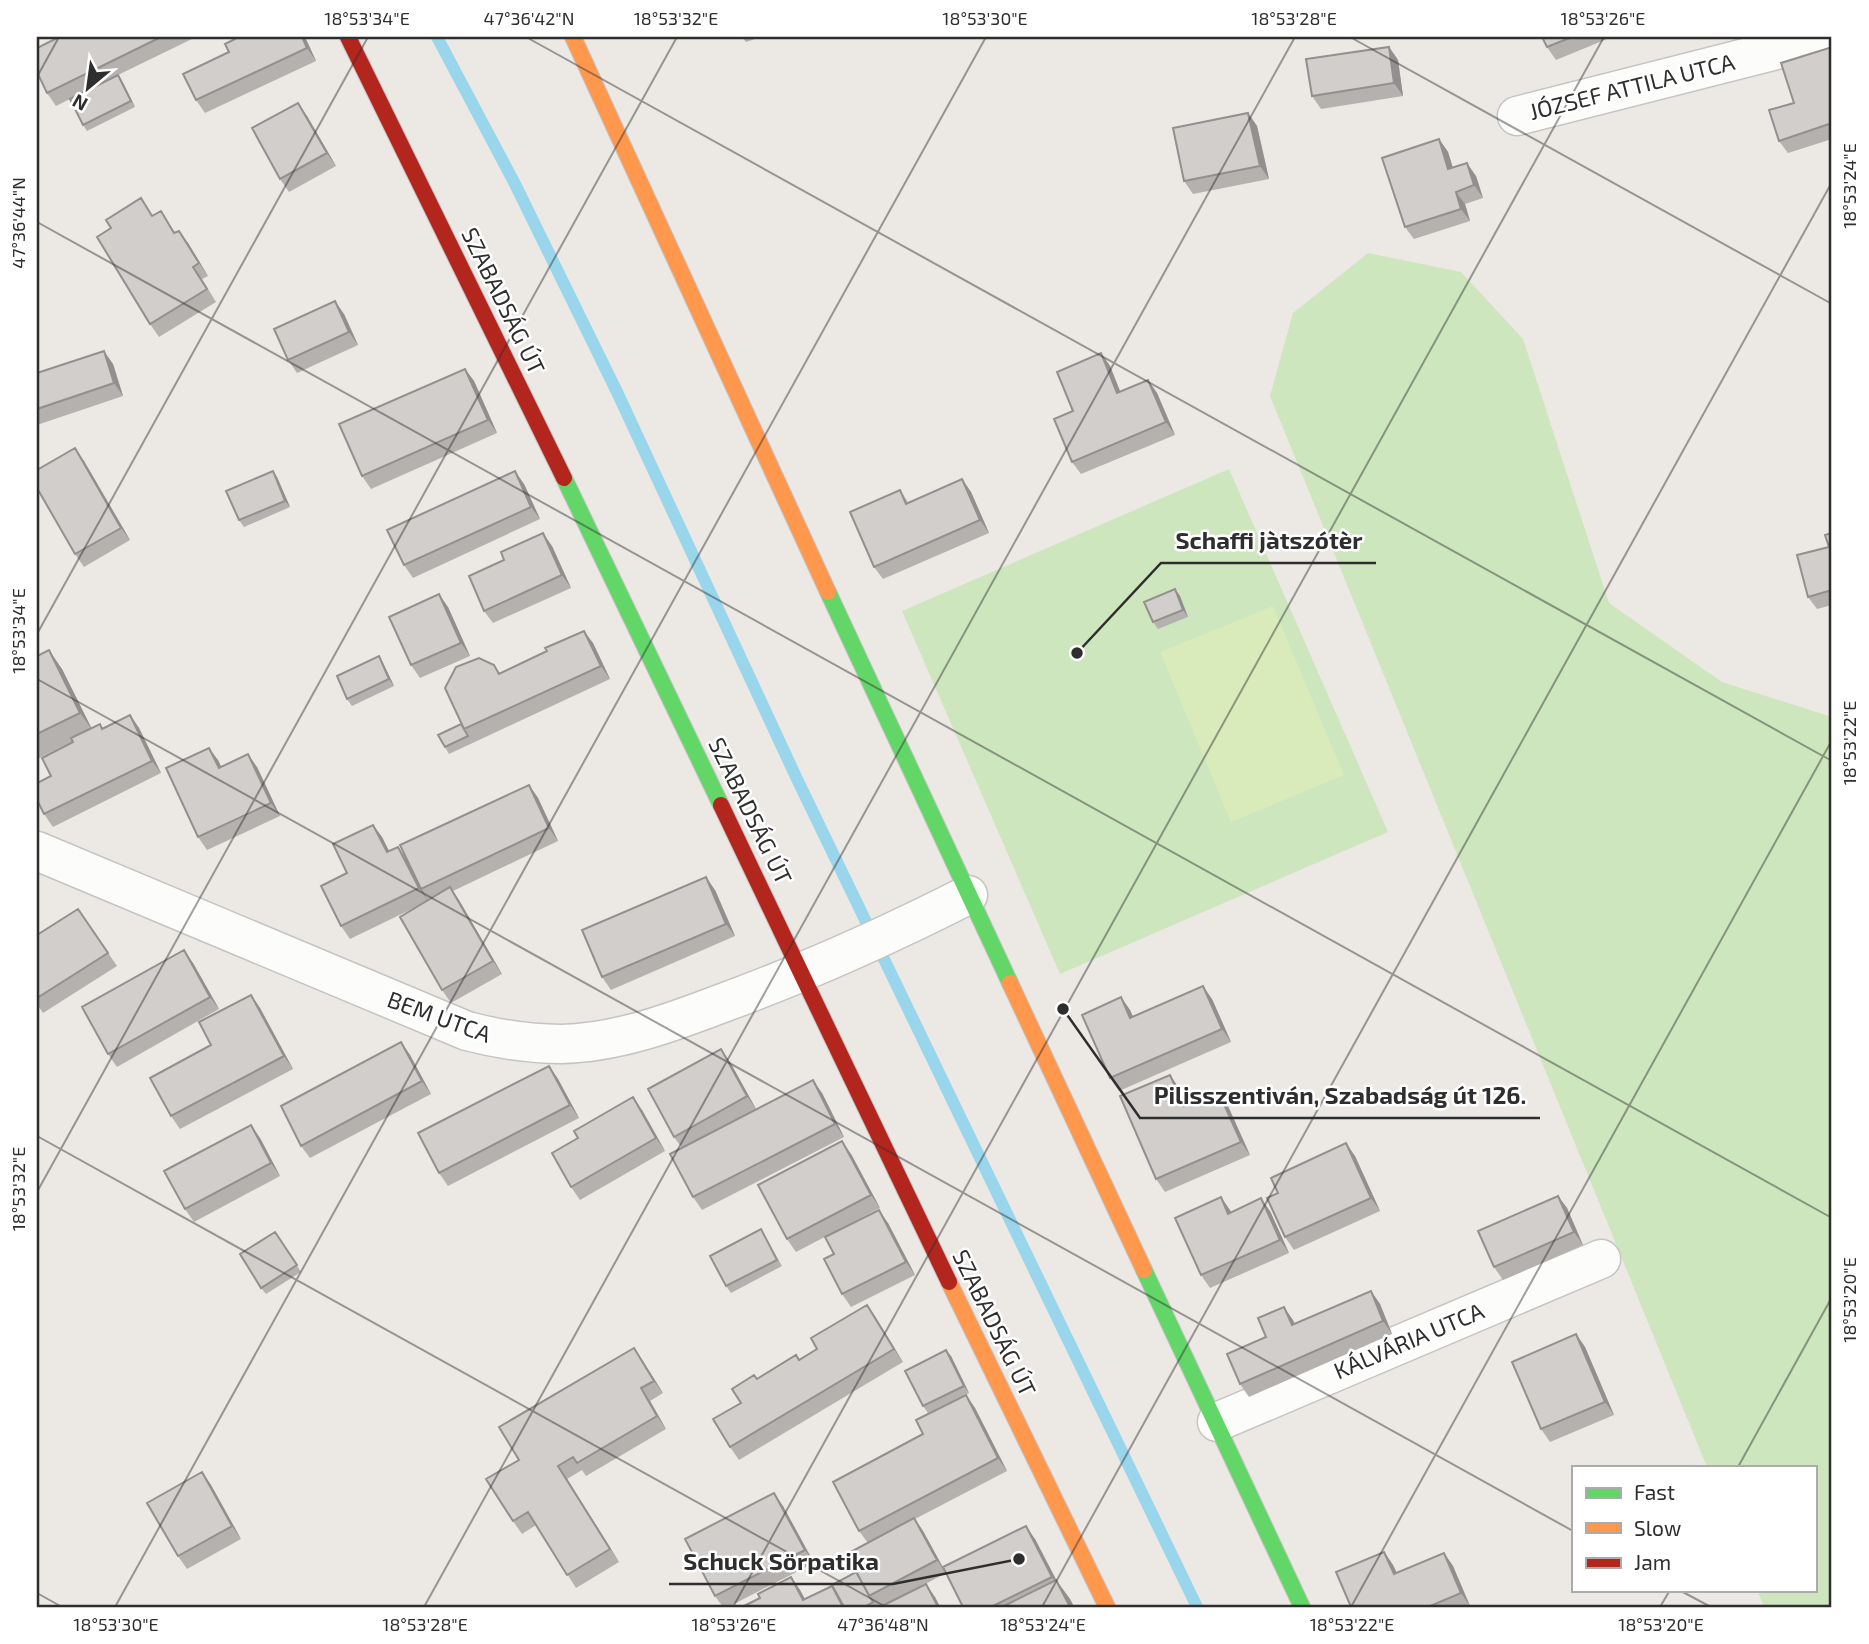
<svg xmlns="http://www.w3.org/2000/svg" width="1869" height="1644" font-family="'Exo 2',sans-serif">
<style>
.green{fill:#cee6be}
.pitch{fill:#d9eabb}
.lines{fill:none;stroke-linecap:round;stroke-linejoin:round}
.stream{stroke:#99d6ec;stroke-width:12}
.street-casing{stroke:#c5c4c5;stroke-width:41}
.fast-casing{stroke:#c5c4c5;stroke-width:18}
.slow-casing{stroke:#c5c4c5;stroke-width:18}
.jam-casing{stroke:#c5c4c5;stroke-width:18}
.street{stroke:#fcfcfb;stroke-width:38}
.fast{stroke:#63d668;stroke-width:16}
.slow{stroke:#ff974d;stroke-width:16}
.jam{stroke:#b3261e;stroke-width:16}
.wall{fill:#b4b1af}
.shaded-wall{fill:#92908e}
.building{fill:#d1cecb;stroke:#92908e;stroke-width:2}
.ticks{fill:none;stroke:#2e2e2e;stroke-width:2;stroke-opacity:0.45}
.labels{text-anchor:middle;stroke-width:5;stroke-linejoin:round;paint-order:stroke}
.street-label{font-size:23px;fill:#2e2e2e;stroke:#fff}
.leader{fill:none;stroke:#2e2e2e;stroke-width:2.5}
.callout-dot{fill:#2e2e2e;stroke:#fff;stroke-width:2.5}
.callout-label{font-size:24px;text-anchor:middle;font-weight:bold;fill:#2e2e2e;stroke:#fff;stroke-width:5;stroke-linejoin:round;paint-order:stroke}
.neatline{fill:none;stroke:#2e2e2e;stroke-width:2.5}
.ticks-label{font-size:18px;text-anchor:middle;fill:#2e2e2e}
</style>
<rect width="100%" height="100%" fill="#ece8e4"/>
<path class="green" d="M 1368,253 L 1461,272 L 1523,339 L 1609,603 L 1722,682 L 1832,717 L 1832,1607 L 1764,1607 L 1757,1590 L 1815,1590 L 1815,1467 L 1707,1467 L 1270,396 L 1293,313 Z
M 1229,469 L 1388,832 L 1060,974 L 902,611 Z"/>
<path class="pitch" d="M 1273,606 L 1344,775 L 1231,822 L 1160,652 Z"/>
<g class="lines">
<path class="stream" d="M 437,37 L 515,184 L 617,392 L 797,779 L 1197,1607"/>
<defs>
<path id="street" d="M 1517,116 L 1828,37
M 37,851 L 467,1031 C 498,1039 528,1044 561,1044 C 616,1043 670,1023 720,1004 C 805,973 887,936 968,895
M 1217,1422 L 1601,1259"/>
<path id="fast" d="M 564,478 L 721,805
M 828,592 L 1010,983
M 1144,1270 L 1302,1607"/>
<path id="slow" d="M 573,37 L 828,592
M 1010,983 L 1144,1270
M 949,1282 L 1107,1607"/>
<path id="jam" d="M 348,37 L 564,478
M 721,805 C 797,964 872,1123 949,1282"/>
</defs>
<use href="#street" class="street-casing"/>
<use href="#fast" class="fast-casing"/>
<use href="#slow" class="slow-casing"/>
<use href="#jam" class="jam-casing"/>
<use href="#street" class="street"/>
<use href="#fast" class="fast"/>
<use href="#slow" class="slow"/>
<use href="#jam" class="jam"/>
</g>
<path class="wall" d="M 59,37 L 196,37 L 118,75 L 122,81 L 135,107 L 87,131 L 83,125 L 70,99 L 56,106 L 47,93 Z
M 305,37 L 316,61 L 205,113 L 196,100 L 229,52 Z
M 742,37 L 761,37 L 746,42 Z
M 1542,37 L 1612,37 L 1556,60 L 1547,47 Z
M 1389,47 L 1398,60 L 1403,96 L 1321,109 L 1312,96 Z
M 1832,47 L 1832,139 L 1788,153 L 1779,141 L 1794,103 Z
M 1248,113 L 1257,126 L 1269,179 L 1193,194 L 1184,181 Z
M 307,116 L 336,166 L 289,192 L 280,179 Z
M 1439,139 L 1448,152 L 1453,168 L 1476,176 L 1483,198 L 1465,204 L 1470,221 L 1414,239 L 1405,227 Z
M 161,211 L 175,233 L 188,243 L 208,276 L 202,279 L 216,302 L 159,337 L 150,324 L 153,216 Z
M 344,314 L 358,345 L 297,373 L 288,360 Z
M 1101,353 L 1110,366 L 1120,392 L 1148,380 L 1157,393 L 1175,435 L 1081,474 L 1072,462 L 1073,411 Z
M 113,364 L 123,396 L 37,425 L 37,373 Z
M 465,369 L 474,381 L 497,433 L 371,489 L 362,476 Z
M 84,461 L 130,540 L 84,567 L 75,554 Z
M 277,477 L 290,507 L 244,527 L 239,520 Z
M 962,479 L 971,492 L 989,533 L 883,579 L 874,567 L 900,490 L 908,502 Z
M 524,484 L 540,519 L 413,578 L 404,565 Z
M 1832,533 L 1832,605 L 1817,609 L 1808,597 L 1829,547 Z
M 552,546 L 571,588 L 493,623 L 484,611 Z
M 1175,589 L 1180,596 L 1188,617 L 1158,629 L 1153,622 Z
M 448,607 L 470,656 L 420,678 L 411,665 Z
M 593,643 L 610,679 L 449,754 L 445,747 L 500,673 Z
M 37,656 L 62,669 L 91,728 L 103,728 L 130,715 L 139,728 L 161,773 L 53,827 L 44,814 L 73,742 L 73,741 L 37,759 Z
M 379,656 L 383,663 L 394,686 L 352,706 L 347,699 Z
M 218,760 L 221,767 L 257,767 L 280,816 L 207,850 L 198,837 Z
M 529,785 L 538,798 L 558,841 L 453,891 L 502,974 L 451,1003 L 442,990 L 418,906 L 350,939 L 341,926 L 347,873 L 373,825 L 382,837 L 389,851 L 398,847 L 406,858 Z
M 715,890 L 735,936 L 611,990 L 602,977 Z
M 78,909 L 117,966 L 43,1013 L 37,1004 L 37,935 Z
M 193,963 L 219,1009 L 117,1067 L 108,1054 Z
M 251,995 L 260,1008 L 293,1069 L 180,1129 L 171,1116 L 211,1045 Z
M 1121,997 L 1130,1010 L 1133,1017 L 1212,999 L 1231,1042 L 1119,1091 L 1110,1078 Z
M 401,1042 L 410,1055 L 431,1094 L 310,1158 L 301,1146 Z
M 721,1049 L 730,1062 L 756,1109 L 738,1119 L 822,1093 L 844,1137 L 702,1210 L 693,1197 L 682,1148 L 674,1137 Z
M 549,1066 L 558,1079 L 579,1118 L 448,1186 L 439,1173 Z
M 1179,1088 L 1187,1105 L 1218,1091 L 1227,1104 L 1250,1155 L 1165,1192 L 1156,1179 Z
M 642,1110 L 665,1151 L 580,1200 L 571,1187 L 578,1138 Z
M 260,1138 L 280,1176 L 194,1222 L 185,1209 Z
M 851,1154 L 880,1208 L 796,1252 L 787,1239 Z
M 1355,1156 L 1380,1211 L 1294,1250 L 1285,1237 Z
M 1558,1196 L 1567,1208 L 1583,1245 L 1503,1280 L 1494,1267 Z
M 1230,1210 L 1231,1212 L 1270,1211 L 1289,1253 L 1210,1288 L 1201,1275 Z
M 888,1223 L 915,1275 L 851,1307 L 842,1294 Z
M 275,1232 L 301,1272 L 266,1294 L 261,1288 Z
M 765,1236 L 782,1266 L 731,1293 L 726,1286 Z
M 1371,1291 L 1380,1304 L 1392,1334 L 1249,1397 L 1240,1384 L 1284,1307 L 1295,1324 Z
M 867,1305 L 903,1362 L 739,1460 L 730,1447 L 741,1403 L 757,1379 L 796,1355 L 799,1359 L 817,1349 Z
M 1576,1334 L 1585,1347 L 1614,1415 L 1550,1442 L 1541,1429 Z
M 634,1348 L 663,1393 L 650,1401 L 666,1429 L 586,1476 L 582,1470 L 567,1479 L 619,1562 L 576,1588 L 536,1525 L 522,1534 L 513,1521 L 519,1460 Z
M 951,1356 L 969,1393 L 928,1413 L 923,1406 Z
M 966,1395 L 975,1408 L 1007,1471 L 915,1519 L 923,1531 L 946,1573 L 914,1590 L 935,1597 L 940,1607 L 742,1607 L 760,1598 L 791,1577 L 800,1590 L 805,1599 L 856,1572 L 868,1543 L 859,1531 L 923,1434 Z
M 202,1472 L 211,1485 L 241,1539 L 187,1569 L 178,1556 Z
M 783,1506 L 814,1563 L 728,1607 L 723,1607 L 715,1596 Z
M 1035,1539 L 1056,1580 L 1070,1599 L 1074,1607 L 963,1607 Z
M 1384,1552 L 1393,1565 L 1397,1573 L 1444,1553 L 1453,1566 L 1470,1606 L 1467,1607 L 1351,1607 Z"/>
<path class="shaded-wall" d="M 302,37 L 305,37 L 316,61 L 307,48 Z
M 1389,47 L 1398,60 L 1403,96 L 1394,83 Z
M 118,75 L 122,81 L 135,107 L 131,101 Z
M 298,103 L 307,116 L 336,166 L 327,153 Z
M 1248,113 L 1257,126 L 1269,179 L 1260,166 Z
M 1439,139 L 1448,152 L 1457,182 L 1448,169 Z
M 1467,163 L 1476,176 L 1483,198 L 1474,185 Z
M 1456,192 L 1465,204 L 1470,221 L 1461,209 Z
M 179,231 L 188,243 L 208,276 L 199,263 Z
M 335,301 L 344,314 L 358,345 L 349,332 Z
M 104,351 L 113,364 L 123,396 L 114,383 Z
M 1101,353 L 1110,366 L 1126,406 L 1117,393 Z
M 465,369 L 474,381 L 497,433 L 488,420 Z
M 1148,380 L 1157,393 L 1175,435 L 1166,422 Z
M 75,448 L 84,461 L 130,540 L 121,528 Z
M 273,471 L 277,477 L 290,507 L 285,501 Z
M 515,471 L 524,484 L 540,519 L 531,507 Z
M 962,479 L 971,492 L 989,533 L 980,520 Z
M 543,533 L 552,546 L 571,588 L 562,575 Z
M 1175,589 L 1180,596 L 1188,617 L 1183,610 Z
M 439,594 L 448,607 L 470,656 L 461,643 Z
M 584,631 L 593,643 L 610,679 L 601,666 Z
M 49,650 L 62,669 L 93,731 L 80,713 Z
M 379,656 L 383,663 L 394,686 L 389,679 Z
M 130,715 L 139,728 L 161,773 L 152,761 Z
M 209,748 L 218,760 L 228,781 L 219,768 Z
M 248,754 L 257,767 L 280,816 L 271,803 Z
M 529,785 L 538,798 L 558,841 L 549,828 Z
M 373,825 L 382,837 L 396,865 L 387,852 Z
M 398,847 L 407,860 L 428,901 L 419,888 Z
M 706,877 L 715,890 L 735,936 L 726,924 Z
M 450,887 L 459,900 L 502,974 L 493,961 Z
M 184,950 L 193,963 L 219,1009 L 210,997 Z
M 1203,986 L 1212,999 L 1231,1042 L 1222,1029 Z
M 251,995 L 260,1008 L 293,1069 L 284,1056 Z
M 1121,997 L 1130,1010 L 1139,1031 L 1130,1018 Z
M 401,1042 L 410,1055 L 431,1094 L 422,1081 Z
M 721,1049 L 730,1062 L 756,1109 L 747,1096 Z
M 549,1066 L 558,1079 L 579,1118 L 570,1105 Z
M 1170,1075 L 1179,1088 L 1193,1119 L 1184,1106 Z
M 813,1080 L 822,1093 L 844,1137 L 835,1124 Z
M 1218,1091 L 1227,1104 L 1250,1155 L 1241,1142 Z
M 633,1097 L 642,1110 L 665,1151 L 656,1138 Z
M 251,1125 L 260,1138 L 280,1176 L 271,1163 Z
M 842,1141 L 851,1154 L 880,1208 L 871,1195 Z
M 1346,1143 L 1355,1156 L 1380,1211 L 1371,1198 Z
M 1558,1196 L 1567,1208 L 1583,1245 L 1574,1232 Z
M 1221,1197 L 1230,1210 L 1237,1227 L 1228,1214 Z
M 1261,1198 L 1270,1211 L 1289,1253 L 1280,1240 Z
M 879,1210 L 888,1223 L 915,1275 L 906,1262 Z
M 1371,1291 L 1380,1304 L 1392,1334 L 1383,1321 Z
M 867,1305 L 876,1318 L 903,1362 L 894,1349 Z
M 1284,1307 L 1293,1320 L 1301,1338 L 1292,1325 Z
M 1576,1334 L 1585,1347 L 1614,1415 L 1605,1402 Z
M 634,1348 L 643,1361 L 663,1393 L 654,1381 Z
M 946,1350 L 951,1356 L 969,1393 L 964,1386 Z
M 641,1388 L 650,1401 L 666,1429 L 657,1416 Z
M 966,1395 L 975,1408 L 1007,1471 L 998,1458 Z
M 558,1466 L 567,1479 L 619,1562 L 610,1549 Z
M 202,1472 L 211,1485 L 241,1539 L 232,1526 Z
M 774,1493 L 783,1506 L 814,1563 L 805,1550 Z
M 914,1518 L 923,1531 L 946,1573 L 937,1560 Z
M 1026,1526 L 1035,1539 L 1060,1587 L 1056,1580 L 1070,1599 L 1074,1607 L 1070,1607 L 1061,1589 L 1052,1577 Z
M 1384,1552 L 1393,1565 L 1403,1587 L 1394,1574 Z
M 1444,1553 L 1453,1566 L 1470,1606 L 1461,1593 Z
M 791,1577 L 800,1590 L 809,1607 L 803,1600 Z
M 926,1584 L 935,1597 L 940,1607 L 938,1607 Z"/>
<path class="building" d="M 59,37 L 161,37 L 47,93 L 37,72 L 37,48 Z
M 234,37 L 302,37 L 307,48 L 196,100 L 183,74 L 229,52 L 225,44 L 235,39 Z
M 1542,37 L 1572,37 L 1547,47 Z
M 1389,47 L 1394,83 L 1312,96 L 1306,59 Z
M 1832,47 L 1832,123 L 1779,141 L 1769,110 L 1794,103 L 1781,63 Z
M 118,75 L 131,101 L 83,125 L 70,99 Z
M 298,103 L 327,153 L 280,179 L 252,128 Z
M 1248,113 L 1260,166 L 1184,181 L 1173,128 Z
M 1439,139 L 1448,169 L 1467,163 L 1474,185 L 1456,192 L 1461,209 L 1405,227 L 1382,158 Z
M 141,198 L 152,216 L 161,211 L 174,233 L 179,231 L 199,263 L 193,267 L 207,289 L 150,324 L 97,237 L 111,228 L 106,220 Z
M 335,301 L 349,332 L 288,360 L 274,329 Z
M 104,351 L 114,383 L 37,409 L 37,373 Z
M 1101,353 L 1117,393 L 1148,380 L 1166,422 L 1072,462 L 1054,419 L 1073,411 L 1057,372 Z
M 465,369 L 488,420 L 362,476 L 339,424 Z
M 75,448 L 121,528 L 75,554 L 37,488 L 37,470 Z
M 273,471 L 285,501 L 239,520 L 226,491 Z
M 515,471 L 531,507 L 404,565 L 387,530 Z
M 962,479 L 980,520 L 874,567 L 850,512 L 900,490 L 906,504 Z
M 543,533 L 562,575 L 484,611 L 469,576 L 504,560 L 501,552 Z
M 1832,533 L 1832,590 L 1808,597 L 1797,555 L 1829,547 L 1825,535 Z
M 1175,589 L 1183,610 L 1153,622 L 1144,602 Z
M 439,594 L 461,643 L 411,665 L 389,617 Z
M 584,631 L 601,666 L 464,729 L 445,688 L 456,667 L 479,658 L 494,665 L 499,674 L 547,651 L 545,648 Z
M 49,650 L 80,713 L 37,734 L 37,656 Z
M 379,656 L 389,679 L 347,699 L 337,676 Z
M 130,715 L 152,761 L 44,814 L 37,800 L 37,783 L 51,776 L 42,758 L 73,742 L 71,738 L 100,724 L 102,729 Z
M 461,724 L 468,736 L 445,747 L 438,735 Z
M 209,748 L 219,768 L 248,754 L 271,803 L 198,837 L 166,768 Z
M 529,785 L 549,828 L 421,889 L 400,845 Z
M 373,825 L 387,852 L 398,847 L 419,888 L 341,926 L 321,886 L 347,873 L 333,844 Z
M 706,877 L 726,924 L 602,977 L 582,930 Z
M 450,887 L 493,961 L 442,990 L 400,917 Z
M 78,909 L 108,953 L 37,998 L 37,935 Z
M 184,950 L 210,997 L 108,1054 L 82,1007 Z
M 1203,986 L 1222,1029 L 1110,1078 L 1082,1015 L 1121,997 L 1130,1018 Z
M 251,995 L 284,1056 L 171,1116 L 150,1078 L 211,1045 L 199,1022 Z
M 401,1042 L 422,1081 L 301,1146 L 281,1106 Z
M 721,1049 L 747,1096 L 674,1137 L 648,1089 Z
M 549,1066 L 570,1105 L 439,1173 L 418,1133 Z
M 1170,1075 L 1184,1106 L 1218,1091 L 1241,1142 L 1156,1179 L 1120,1096 Z
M 813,1080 L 835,1124 L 693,1197 L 670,1154 Z
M 633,1097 L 656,1138 L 571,1187 L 552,1153 L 578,1138 L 574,1131 Z
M 251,1125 L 271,1163 L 185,1209 L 164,1171 Z
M 842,1141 L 871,1195 L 787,1239 L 758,1185 Z
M 1346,1143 L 1371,1198 L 1285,1237 L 1267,1198 L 1278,1193 L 1271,1178 Z
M 1558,1196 L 1574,1232 L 1494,1267 L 1478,1231 Z
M 1221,1197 L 1228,1214 L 1261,1198 L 1280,1240 L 1201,1275 L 1175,1218 Z
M 879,1210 L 906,1262 L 842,1294 L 824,1259 L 834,1254 L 825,1237 Z
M 761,1229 L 777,1260 L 726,1286 L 710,1256 Z
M 275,1232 L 297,1265 L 261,1288 L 240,1254 Z
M 1371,1291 L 1383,1321 L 1240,1384 L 1227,1354 L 1266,1337 L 1258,1318 L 1284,1307 L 1292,1325 Z
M 867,1305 L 894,1349 L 730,1447 L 713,1419 L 741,1403 L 732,1389 L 754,1375 L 757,1379 L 796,1355 L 799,1360 L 817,1349 L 811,1338 Z
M 1576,1334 L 1605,1402 L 1541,1429 L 1512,1362 Z
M 634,1348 L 654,1381 L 641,1388 L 657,1416 L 577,1463 L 573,1457 L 558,1466 L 610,1549 L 567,1575 L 528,1512 L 513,1521 L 486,1479 L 519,1460 L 499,1427 Z
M 946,1350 L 964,1386 L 923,1406 L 905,1371 Z
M 966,1395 L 998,1458 L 859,1531 L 833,1482 L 923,1434 L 916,1420 Z
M 202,1472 L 232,1526 L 178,1556 L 147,1503 Z
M 774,1493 L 805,1550 L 715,1596 L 685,1539 Z
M 914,1518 L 937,1560 L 869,1596 L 847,1554 Z
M 1026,1526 L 1052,1577 L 991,1607 L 963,1607 L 943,1567 Z
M 1384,1552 L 1394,1574 L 1444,1553 L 1461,1593 L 1428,1607 L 1351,1607 L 1336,1572 Z
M 856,1572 L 873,1602 L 864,1607 L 844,1607 L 832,1585 Z
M 791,1577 L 803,1600 L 832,1586 L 843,1607 L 742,1607 L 760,1598 L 758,1594 Z
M 1056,1580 L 1070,1607 L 1002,1607 Z
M 926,1584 L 938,1607 L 880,1607 Z"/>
<path class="ticks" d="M 526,37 L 1832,761M 1350,37 L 1832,304M 37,77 L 59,37M 37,222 L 1832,1218M 37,634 L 368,37M 37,679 L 1573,1531M 37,1136 L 886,1607M 37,1192 L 677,37M 1738,1467 L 1832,1297M 1679,1590 L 1711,1607M 37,1593 L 62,1607M 115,1607 L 986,37M 424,1607 L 1295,37M 733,1607 L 1604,37M 1042,1607 L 1832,182M 1351,1607 L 1832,740M 1660,1607 L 1670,1590"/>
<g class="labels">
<g class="street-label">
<text transform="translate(1632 87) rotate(-14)" y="8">JÓZSEF ATTILA UTCA</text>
<text transform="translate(503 301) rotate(64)" y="8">SZABADSÁG ÚT</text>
<text transform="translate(750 811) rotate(64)" y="8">SZABADSÁG ÚT</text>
<text transform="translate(439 1017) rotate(20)" y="8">BEM UTCA</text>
<text transform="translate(994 1323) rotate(64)" y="8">SZABADSÁG ÚT</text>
<text transform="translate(1409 1341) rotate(-23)" y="8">KÁLVÁRIA UTCA</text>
</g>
</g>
<path class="leader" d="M1077 653L1161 563H1376M1063 1009L1140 1118H1540M1019 1559L893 1584H669"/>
<g class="callout-dot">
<circle cx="1077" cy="653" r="7"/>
<circle cx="1063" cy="1009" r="7"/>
<circle cx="1019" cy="1559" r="7"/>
</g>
<g class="callout-label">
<text x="1269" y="549">Schaffi jàtszótèr</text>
<text x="1340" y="1104">Pilisszentiván, Szabadság út 126.</text>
<text x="781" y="1570">Schuck Sörpatika</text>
</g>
<rect width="1869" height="1644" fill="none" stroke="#ffffff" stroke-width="77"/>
<rect x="1572" y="1466" width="245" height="126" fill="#ffffff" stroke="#ababab" stroke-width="2"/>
<rect x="1586" y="1488" width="35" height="10" fill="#63d668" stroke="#ababab" stroke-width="2"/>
<text x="1634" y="1500" font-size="21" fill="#2e2e2e">Fast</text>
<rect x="1586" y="1523" width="35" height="10" fill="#ff974d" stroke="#ababab" stroke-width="2"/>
<text x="1634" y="1536" font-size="21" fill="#2e2e2e">Slow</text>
<rect x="1586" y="1558" width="35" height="10" fill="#b3261e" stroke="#ababab" stroke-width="2"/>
<text x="1634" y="1570" font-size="21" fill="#2e2e2e">Jam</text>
<g transform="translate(88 88) rotate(209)" stroke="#ffffff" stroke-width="5" paint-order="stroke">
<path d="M0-5L12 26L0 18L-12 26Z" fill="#2e2e2e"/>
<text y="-10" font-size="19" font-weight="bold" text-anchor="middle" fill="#2e2e2e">N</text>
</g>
<rect x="38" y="38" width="1792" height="1568" class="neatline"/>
<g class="ticks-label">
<text x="367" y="25">18°53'34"E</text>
<text x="529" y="25">47°36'42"N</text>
<text x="676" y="25">18°53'32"E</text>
<text x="985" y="25">18°53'30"E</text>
<text x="1294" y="25">18°53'28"E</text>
<text x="1603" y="25">18°53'26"E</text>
<text transform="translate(1850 186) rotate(-90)" y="6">18°53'24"E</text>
<text transform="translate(19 223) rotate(-90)" y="6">47°36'44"N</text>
<text transform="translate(19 631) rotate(-90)" y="6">18°53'34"E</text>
<text transform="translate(1850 743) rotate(-90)" y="6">18°53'22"E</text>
<text transform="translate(19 1189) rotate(-90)" y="6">18°53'32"E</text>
<text transform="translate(1850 1300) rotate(-90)" y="6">18°53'20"E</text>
<text x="116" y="1631">18°53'30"E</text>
<text x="425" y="1631">18°53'28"E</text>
<text x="734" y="1631">18°53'26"E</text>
<text x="883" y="1631">47°36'48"N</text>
<text x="1043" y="1631">18°53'24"E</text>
<text x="1352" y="1631">18°53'22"E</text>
<text x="1661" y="1631">18°53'20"E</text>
</g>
</svg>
